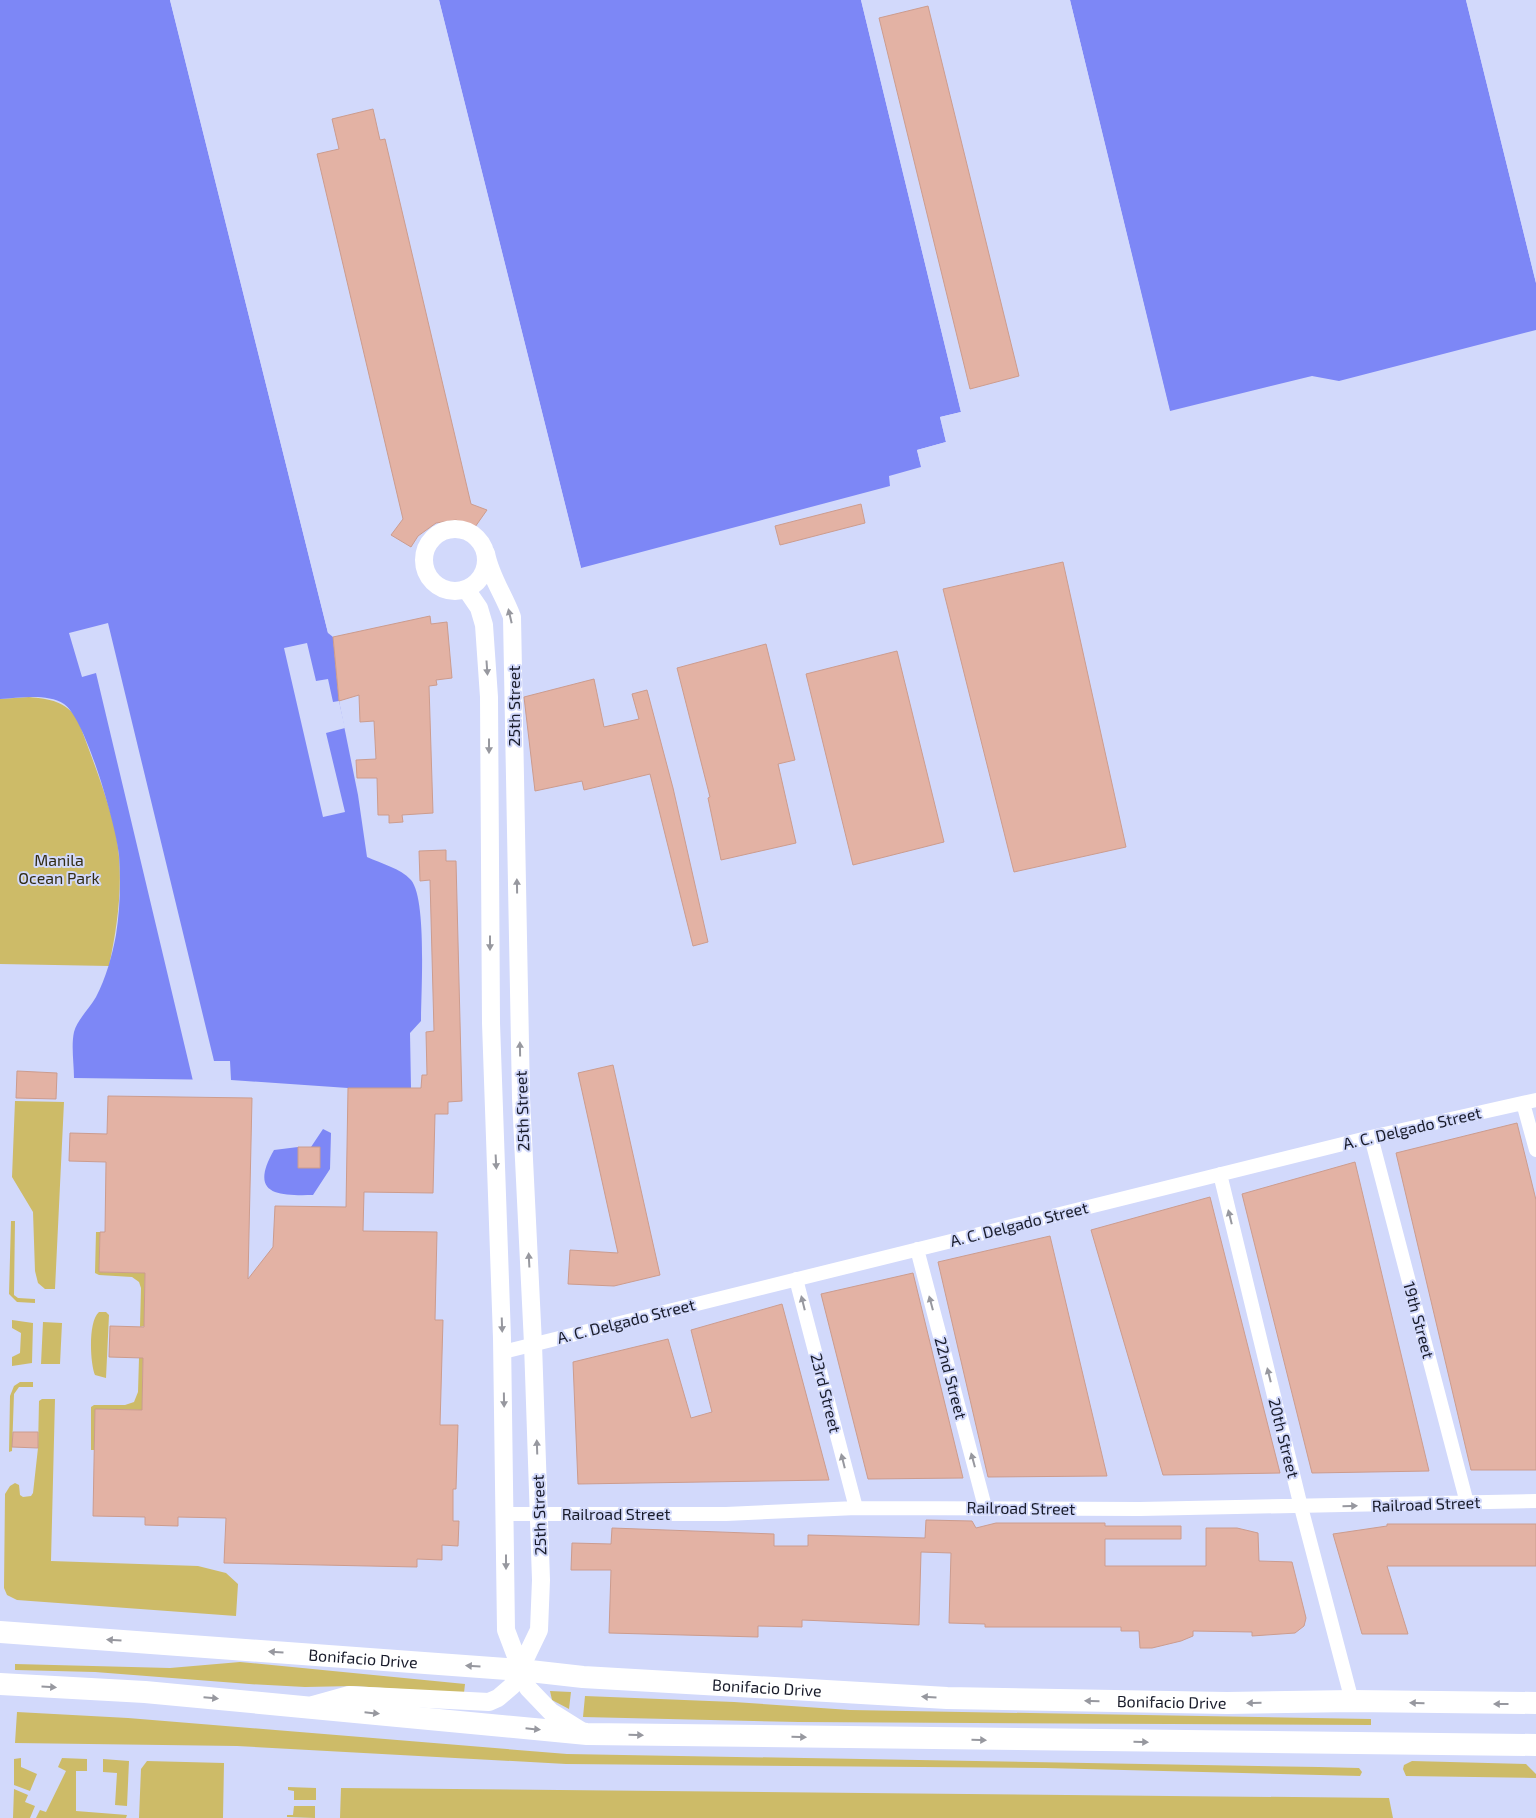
<svg xmlns="http://www.w3.org/2000/svg" width="1536" height="1818" font-family="'Exo 2',sans-serif">
<style>
.green{fill:#cdbb68}
.water{fill:#7d87f6}
.pier{fill:#d2d9fb}
.building{fill:#e3b2a4;stroke:#cc9c8e}
.lines{fill:none;stroke-linecap:round;stroke-linejoin:round}
.minor{stroke:#fff;stroke-width:14}
.tertiary{stroke:#fff;stroke-width:18}
.trunk{stroke:#fff;stroke-width:22}
.oneway{fill:#97989f}
.labels{text-anchor:middle;stroke-width:4;stroke-linejoin:round;paint-order:stroke}
.street-label{font-size:16px;fill:#181b2a;stroke:#d2d9fb}
.park-label{font-size:16px;fill:#322c15;stroke:#d2d9fb}
</style>
<rect width="100%" height="100%" fill="#d2d9fb"/>
<path class="green" d="M 29,697 C 50,699 66,701 78,720 C 90,753 103,785 112,818 C 126,866 119,919 109,966 L 0,964 L 0,699 Z
M 15,1101 L 64,1102 L 55,1289 L 45,1289 L 38,1283 L 35,1271 L 33,1212 L 12,1177 Z
M 11,1221 L 15,1221 L 14,1295 L 18,1298 L 35,1299 L 35,1303 L 17,1302 L 9,1294 Z
M 96,1232 L 100,1232 L 99,1272 L 145,1273 L 144,1326 L 140,1327 L 141,1288 L 139,1282 L 132,1277 L 99,1275 L 95,1273 Z
M 99,1312 L 106,1312 L 109,1315 L 106,1378 L 95,1375 C 90,1363 88,1321 99,1312 Z
M 12,1320 L 33,1323 L 32,1363 L 12,1366 L 12,1357 L 20,1353 L 21,1333 L 12,1328 Z
M 43,1322 L 62,1323 L 60,1364 L 41,1364 Z
M 139,1358 L 143,1358 L 142,1410 L 96,1409 L 94,1450 L 91,1450 L 91,1407 L 94,1405 L 125,1405 L 134,1402 L 138,1392 Z
M 20,1382 L 33,1382 L 33,1387 L 19,1387 L 14,1394 L 12,1451 L 9,1452 L 10,1396 L 14,1386 Z
M 42,1399 L 55,1399 L 51,1561 L 198,1566 L 226,1573 L 238,1584 L 236,1616 L 17,1600 L 7,1595 L 4,1588 L 5,1494 L 10,1486 L 15,1483 L 19,1485 L 20,1495 L 23,1497 L 31,1496 L 33,1493 L 38,1448 L 39,1401 Z
M 240,1662 L 465,1684 L 464,1693 L 353,1686 L 305,1687 L 249,1684 L 95,1672 L 15,1670 L 15,1664 L 170,1668 Z
M 550,1691 L 571,1692 L 569,1709 L 552,1700 Z
M 585,1696 L 734,1702 L 850,1710 L 1371,1719 L 1371,1725 L 799,1722 L 583,1717 Z
M 17,1712 L 128,1718 L 567,1754 L 1319,1767 L 1359,1768 L 1362,1772 L 1360,1776 L 1045,1768 L 566,1764 L 237,1746 L 15,1743 Z
M 21,1758 L 21,1767 L 37,1774 L 30,1791 L 14,1785 L 14,1759 Z
M 62,1758 L 87,1759 L 87,1771 L 76,1771 L 76,1811 L 127,1815 L 126,1818 L 36,1818 L 40,1810 L 46,1812 L 66,1771 L 58,1767 Z
M 103,1759 L 129,1761 L 127,1806 L 115,1805 L 117,1773 L 103,1772 Z
M 147,1761 L 224,1763 L 223,1818 L 139,1818 L 141,1769 Z
M 1412,1761 L 1526,1764 L 1536,1774 L 1536,1778 L 1406,1776 L 1403,1769 L 1404,1765 Z
M 288,1787 L 316,1788 L 316,1800 L 294,1800 L 294,1791 L 288,1790 Z
M 341,1788 L 1389,1798 L 1393,1818 L 340,1818 Z
M 14,1789 L 28,1795 L 25,1802 L 35,1806 L 30,1818 L 13,1818 Z
M 294,1806 L 315,1806 L 315,1818 L 287,1817 L 287,1815 L 293,1815 Z"/>
<path class="water" d="M 0,0 L 170,0 L 328,633 L 333,637 L 339,701 L 358,795 L 367,857 C 382,864 400,868 411,880 C 427,899 421,992 421,1021 L 410,1033 L 411,1088 L 348,1088 L 231,1080 L 74,1078 C 74,1064 71,1046 74,1032 C 77,1020 90,1008 96,997 C 106,978 112,956 116,935 C 120,910 121,881 119,855 C 116,826 86,719 64,704 C 47,693 19,698 0,699 Z
M 439,0 L 861,0 L 961,412 L 940,417 L 946,442 L 917,450 L 921,467 L 889,476 L 890,486 L 581,568 Z
M 1070,0 L 1466,0 L 1536,283 L 1536,330 L 1339,381 L 1312,376 L 1170,411 Z
M 323,1129 L 331,1133 L 330,1169 L 313,1195 C 276,1196 249,1194 274,1150 L 298,1147 L 298,1168 L 320,1168 L 320,1147 L 311,1147 Z"/>
<path class="pier" d="M 170,0 L 172,0 L 331,632 L 328,633 Z
M 436,0 L 439,0 L 581,568 L 578,569 Z
M 861,0 L 863,0 L 964,412 L 962,414 L 943,419 L 949,443 L 920,452 L 924,466 L 922,469 L 917,450 L 946,442 L 940,417 L 961,412 Z
M 1067,0 L 1070,0 L 1170,413 L 1167,411 Z
M 1466,0 L 1469,0 L 1536,273 L 1536,283 Z
M 108,623 L 214,1061 L 230,1061 L 231,1080 L 193,1081 L 96,673 L 82,677 L 69,633 Z
M 307,643 L 316,681 L 328,679 L 333,702 L 339,701 L 345,728 L 326,733 L 345,812 L 323,817 L 284,648 Z"/>
<path class="building" d="M 928,6 L 1019,376 L 970,389 L 879,18 Z
M 373,109 L 380,140 L 385,139 L 471,504 L 487,510 L 475,527 L 456,520 L 436,523 L 418,536 L 411,547 L 391,535 L 403,519 L 317,154 L 339,149 L 332,119 Z
M 861,504 L 865,523 L 780,545 L 775,526 Z
M 1063,562 L 1126,847 L 1014,872 L 943,589 Z
M 430,616 L 431,624 L 447,622 L 452,678 L 436,680 L 437,685 L 429,686 L 433,813 L 402,815 L 403,822 L 389,823 L 389,815 L 378,815 L 377,778 L 357,778 L 356,760 L 376,759 L 374,721 L 360,722 L 359,695 L 339,701 L 333,637 Z
M 766,644 L 795,760 L 778,764 L 796,843 L 721,860 L 708,798 L 710,797 L 677,668 Z
M 897,651 L 944,842 L 853,865 L 806,674 Z
M 594,679 L 604,727 L 639,719 L 632,694 L 647,690 L 673,788 L 708,942 L 693,946 L 650,774 L 584,790 L 582,781 L 535,791 L 524,697 Z
M 446,850 L 446,861 L 456,861 L 462,1101 L 448,1102 L 448,1114 L 435,1114 L 433,1193 L 364,1192 L 363,1231 L 437,1232 L 435,1320 L 443,1320 L 440,1425 L 458,1425 L 456,1489 L 453,1489 L 453,1521 L 459,1521 L 458,1546 L 442,1545 L 442,1560 L 417,1559 L 417,1567 L 224,1563 L 226,1518 L 178,1517 L 178,1526 L 145,1525 L 145,1517 L 93,1516 L 95,1409 L 142,1410 L 143,1358 L 109,1357 L 110,1326 L 144,1327 L 145,1273 L 99,1272 L 100,1232 L 105,1232 L 106,1162 L 69,1161 L 70,1133 L 107,1134 L 108,1096 L 252,1098 L 248,1279 L 273,1247 L 275,1206 L 346,1207 L 348,1088 L 421,1088 L 422,1075 L 427,1075 L 426,1032 L 434,1031 L 430,880 L 420,881 L 419,851 Z
M 613,1065 L 660,1275 L 614,1286 L 568,1284 L 570,1250 L 618,1253 L 578,1073 Z
M 17,1071 L 57,1073 L 56,1099 L 16,1098 Z
M 1517,1123 L 1536,1200 L 1536,1470 L 1471,1470 L 1396,1153 Z
M 298,1147 L 320,1147 L 320,1168 L 298,1168 Z
M 1355,1162 L 1429,1471 L 1312,1473 L 1242,1194 Z
M 1210,1197 L 1280,1473 L 1163,1475 L 1091,1230 Z
M 1050,1236 L 1107,1476 L 988,1477 L 938,1262 Z
M 913,1273 L 963,1478 L 868,1479 L 821,1294 Z
M 782,1304 L 829,1480 L 578,1484 L 573,1362 L 668,1339 L 691,1418 L 712,1412 L 691,1330 Z
M 13,1432 L 38,1432 L 38,1448 L 12,1447 Z
M 926,1520 L 972,1521 L 976,1528 L 996,1523 L 1105,1523 L 1105,1526 L 1181,1526 L 1181,1539 L 1105,1539 L 1105,1566 L 1206,1566 L 1206,1528 L 1237,1528 L 1258,1533 L 1259,1561 L 1292,1562 L 1306,1618 L 1304,1626 L 1295,1633 L 1252,1636 L 1252,1632 L 1193,1631 L 1193,1636 L 1181,1641 L 1152,1648 L 1140,1648 L 1139,1631 L 1121,1631 L 1121,1627 L 985,1627 L 985,1624 L 949,1623 L 951,1553 L 921,1552 L 919,1625 L 802,1620 L 802,1627 L 758,1626 L 758,1637 L 609,1633 L 611,1570 L 571,1570 L 572,1543 L 611,1544 L 612,1528 L 774,1534 L 774,1546 L 808,1546 L 808,1535 L 925,1538 Z
M 1387,1524 L 1536,1524 L 1536,1566 L 1387,1566 L 1408,1634 L 1362,1634 L 1333,1534 L 1387,1526 Z"/>
<g class="lines">
<path class="minor" d="M 1523,1103 L 1536,1150
M 1371,1137 L 1467,1503
M 1220,1174 L 1301,1507 L 1352,1701
M 917,1249 L 985,1507
M 796,1279 L 856,1508
M 503,1352 L 1371,1137 L 1536,1100
M 506,1514 L 726,1514 L 856,1508 L 1140,1509 L 1536,1501"/>
<path class="tertiary" d="M424 560a31 31 0 1 1 62 0a31 31 0 1 1-62 0Z
M 466,589 L 479,608 L 484,625 L 489,697 L 491,1023 L 502,1338 L 506,1630 L 528,1688 L 551,1712 L 583,1732
M 313,1705 L 349,1695 L 489,1702 L 498,1698 L 512,1686 L 539,1630 L 541,1580 L 533,1344 L 521,1098 L 512,617 C 504,595 490,576 486,553"/>
<g class="trunk">
<path id="s1" d="M 0,1632 L 521,1670 L 583,1677 L 947,1698 L 1227,1703 L 1352,1701 L 1536,1703"/>
<path d="M 0,1684 L 145,1692 L 587,1734 L 1536,1745"/>
</g>
</g>
<defs><path id="oneway-solid" d="M-6-.8H1V-3.2L6.5 0L1 3.2V.8H-6Z" transform="scale(1.25)"/></defs>
<g class="oneway">
<use href="#oneway-solid" transform="translate(510 616) rotate(-103)"/>
<use href="#oneway-solid" transform="translate(487 668) rotate(86)"/>
<use href="#oneway-solid" transform="translate(489 746) rotate(90)"/>
<use href="#oneway-solid" transform="translate(517 886) rotate(-91)"/>
<use href="#oneway-solid" transform="translate(490 943) rotate(90)"/>
<use href="#oneway-solid" transform="translate(520 1049) rotate(-91)"/>
<use href="#oneway-solid" transform="translate(496 1162) rotate(87)"/>
<use href="#oneway-solid" transform="translate(1230 1217) rotate(-104)"/>
<use href="#oneway-solid" transform="translate(529 1260) rotate(-93)"/>
<use href="#oneway-solid" transform="translate(803 1303) rotate(-104)"/>
<use href="#oneway-solid" transform="translate(931 1303) rotate(-105)"/>
<use href="#oneway-solid" transform="translate(502 1325) rotate(88)"/>
<use href="#oneway-solid" transform="translate(1269 1375) rotate(-104)"/>
<use href="#oneway-solid" transform="translate(504 1400) rotate(89)"/>
<use href="#oneway-solid" transform="translate(537 1447) rotate(-92)"/>
<use href="#oneway-solid" transform="translate(973 1460) rotate(-105)"/>
<use href="#oneway-solid" transform="translate(843 1461) rotate(-104)"/>
<use href="#oneway-solid" transform="translate(1350 1506) rotate(-2)"/>
<use href="#oneway-solid" transform="translate(506 1562) rotate(90)"/>
<use href="#oneway-solid" transform="translate(114 1640) rotate(-176)"/>
<use href="#oneway-solid" transform="translate(276 1652) rotate(-176)"/>
<use href="#oneway-solid" transform="translate(473 1666) rotate(-176)"/>
<use href="#oneway-solid" transform="translate(49 1687) rotate(3)"/>
<use href="#oneway-solid" transform="translate(929 1697) rotate(-177)"/>
<use href="#oneway-solid" transform="translate(211 1698) rotate(5)"/>
<use href="#oneway-solid" transform="translate(1092 1701) rotate(-179)"/>
<use href="#oneway-solid" transform="translate(1254 1703) rotate(179)"/>
<use href="#oneway-solid" transform="translate(1417 1703) rotate(-179)"/>
<use href="#oneway-solid" transform="translate(1501 1704) rotate(180)"/>
<use href="#oneway-solid" transform="translate(372 1713) rotate(6)"/>
<use href="#oneway-solid" transform="translate(533 1729) rotate(6)"/>
<use href="#oneway-solid" transform="translate(636 1735) rotate(1)"/>
<use href="#oneway-solid" transform="translate(799 1737) rotate(1)"/>
<use href="#oneway-solid" transform="translate(979 1740) rotate(1)"/>
<use href="#oneway-solid" transform="translate(1141 1742) rotate(1)"/>
</g>
<g class="labels">
<g class="street-label">
<text transform="translate(514 706) rotate(-90)" y="6">25th Street</text>
<text transform="translate(522 1111) rotate(-92)" y="6">25th Street</text>
<text transform="translate(1412 1128) rotate(-13)" y="6">A. C. Delgado Street</text>
<text transform="translate(1019 1224) rotate(-14)" y="6">A. C. Delgado Street</text>
<text transform="translate(1419 1320) rotate(75)" y="6">19th Street</text>
<text transform="translate(626 1321) rotate(-14)" y="6">A. C. Delgado Street</text>
<text transform="translate(951 1378) rotate(75)" y="6">22nd Street</text>
<text transform="translate(826 1393) rotate(76)" y="6">23rd Street</text>
<text transform="translate(1284 1438) rotate(76)" y="6">20th Street</text>
<text transform="translate(1426 1504) rotate(-2)" y="6">Railroad Street</text>
<text transform="translate(1021 1508) rotate(1)" y="6">Railroad Street</text>
<text x="616" y="1520">Railroad Street</text>
<text transform="translate(539 1515) rotate(-92)" y="6">25th Street</text>
<text dy="6" stroke="none"><textPath href="#s1" startOffset="364">Bonifacio Drive</textPath></text>
<text dy="6" stroke="none"><textPath href="#s1" startOffset="769">Bonifacio Drive</textPath></text>
<text dy="6" stroke="none"><textPath href="#s1" startOffset="1174">Bonifacio Drive</textPath></text>
</g>
<g class="park-label">
<text x="59" y="866">Manila<tspan x="59" dy="18">Ocean Park</tspan></text>
</g>
</g>
</svg>
